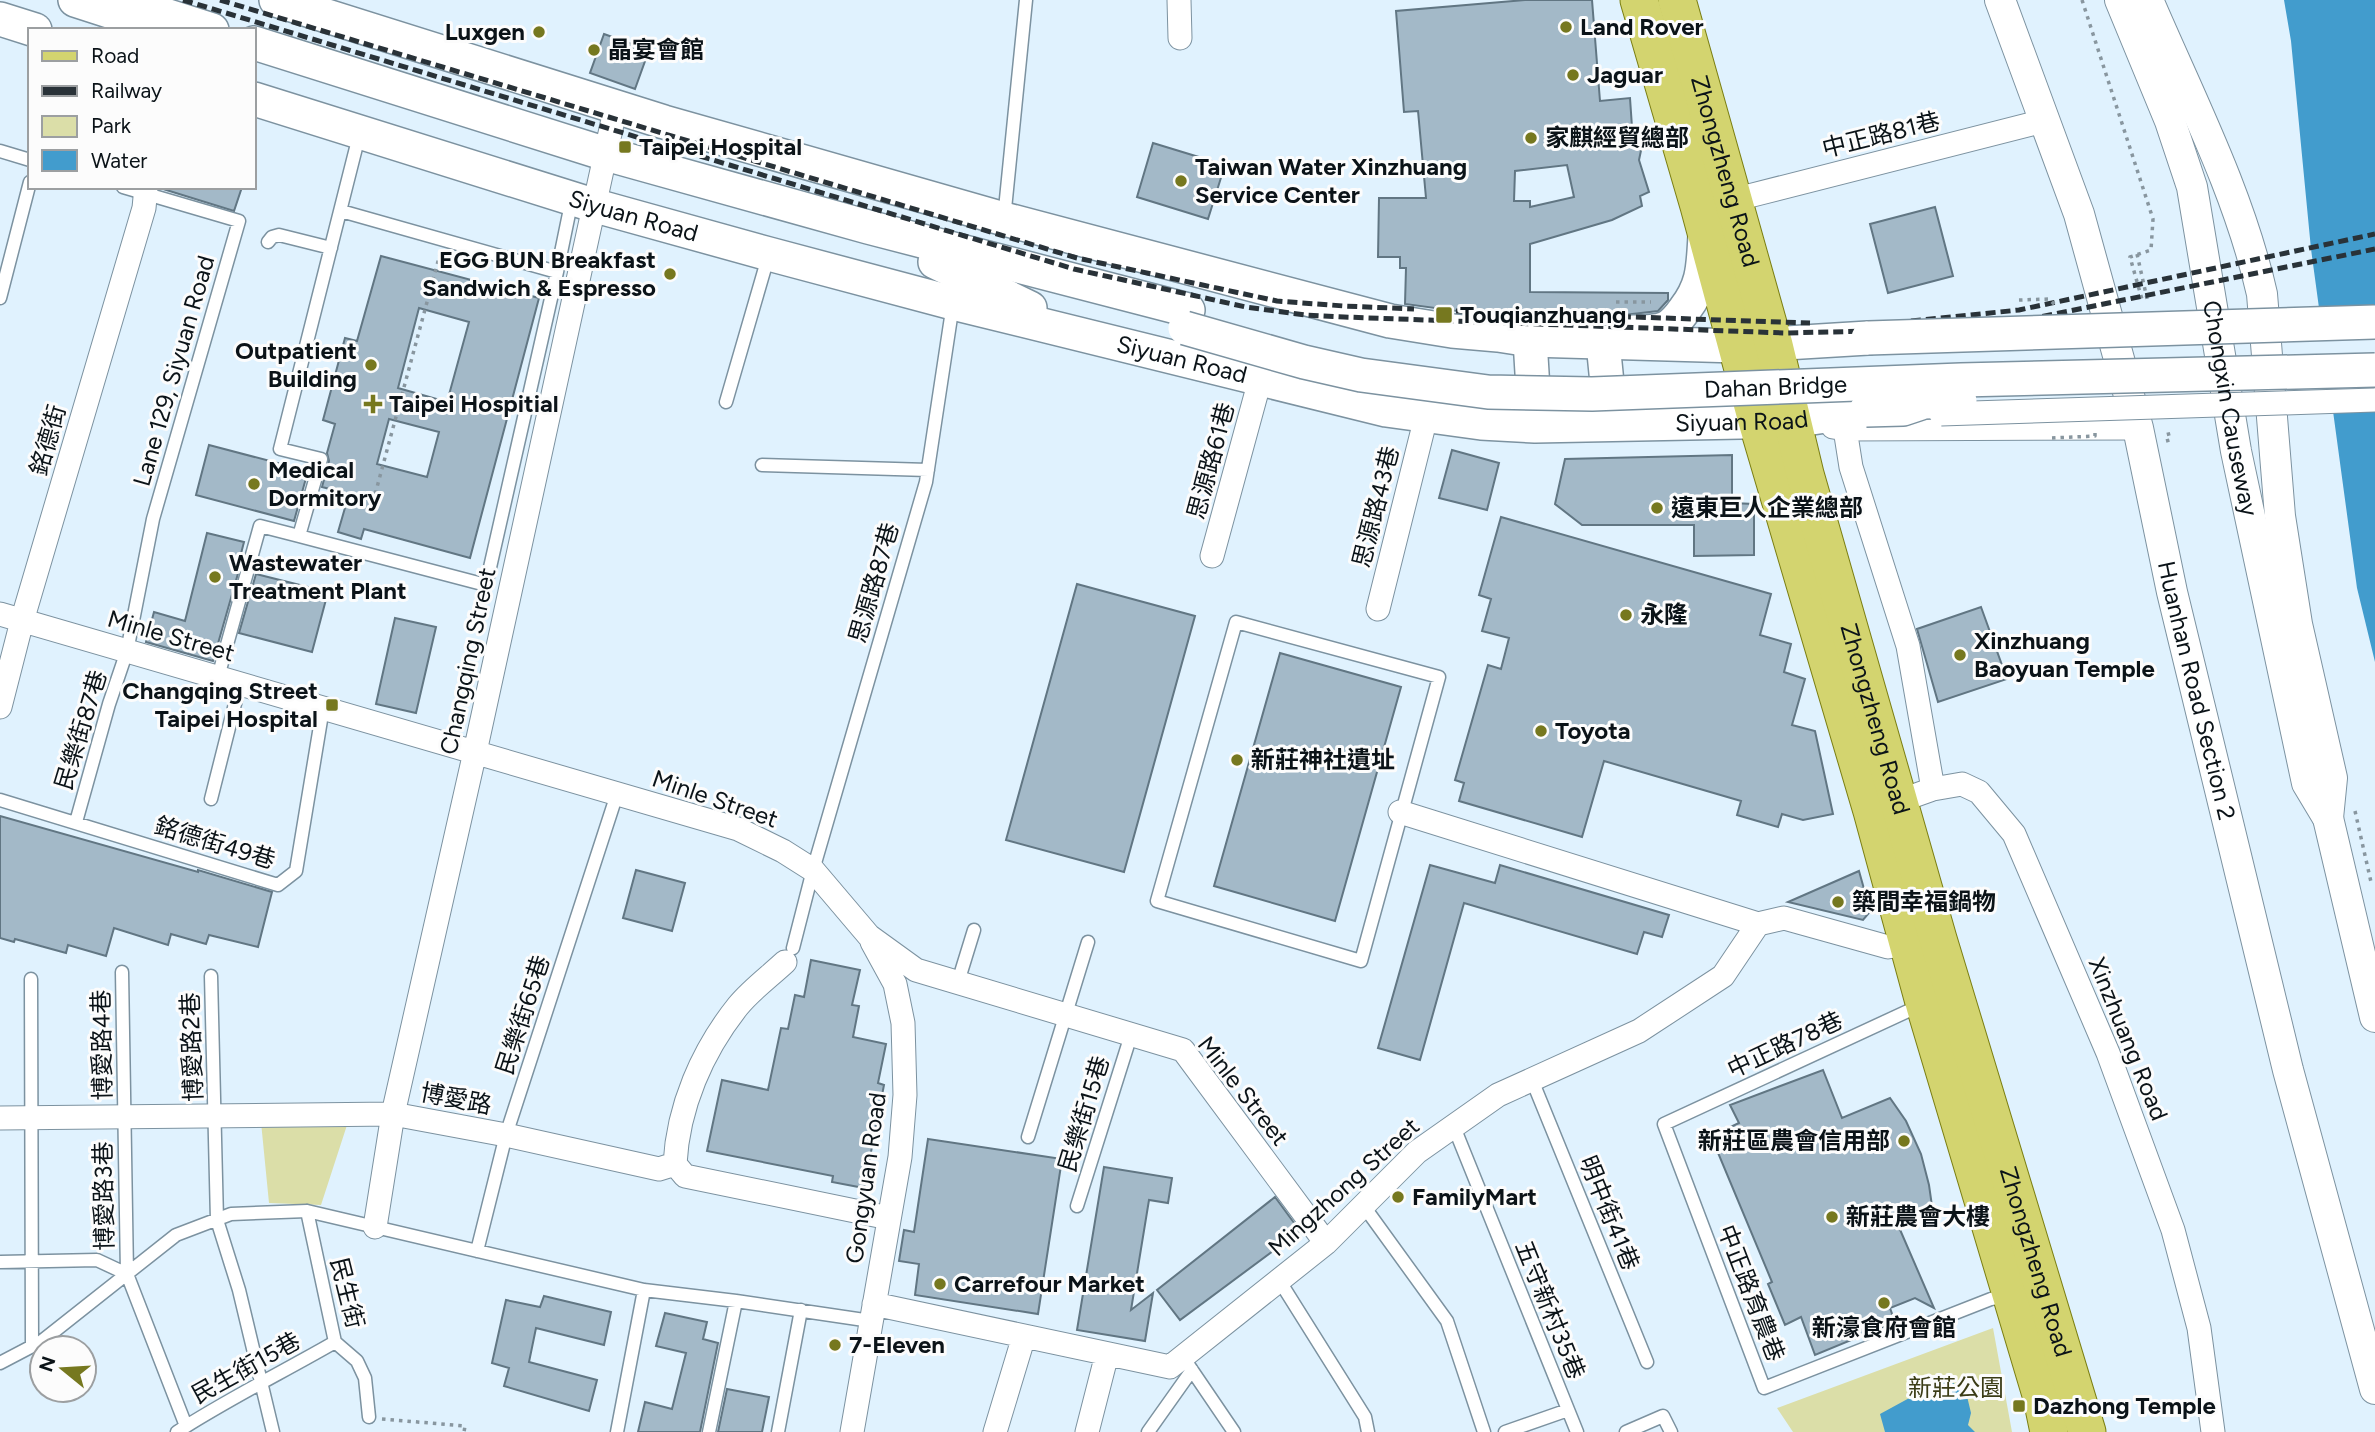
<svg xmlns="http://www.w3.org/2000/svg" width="2375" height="1432" font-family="Figtree,'Noto Sans TC',sans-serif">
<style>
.green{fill:#dbdea8}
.water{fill:#429ccd}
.pier{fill:#e0f2fe}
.building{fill:#a3b9c8;stroke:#617683;stroke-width:2;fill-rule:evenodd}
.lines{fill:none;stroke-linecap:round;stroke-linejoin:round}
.service-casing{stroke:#7c92a0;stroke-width:15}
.minor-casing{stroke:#7c92a0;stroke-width:25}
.tertiary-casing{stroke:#7c92a0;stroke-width:32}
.secondary-casing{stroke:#7c92a0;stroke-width:36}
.primary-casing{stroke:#7a7e12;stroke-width:39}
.path{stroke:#88969f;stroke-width:3.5;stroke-dasharray:3.5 5;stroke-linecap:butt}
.service{stroke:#fff;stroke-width:12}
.minor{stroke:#fff;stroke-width:23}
.tertiary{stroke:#fff;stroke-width:30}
.secondary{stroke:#fff;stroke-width:33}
.primary{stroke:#d3d46f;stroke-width:37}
.rail{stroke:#293238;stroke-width:5;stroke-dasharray:10 5;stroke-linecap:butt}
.minor-bridge-casing{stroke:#7c92a0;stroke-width:25;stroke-linecap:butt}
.secondary-bridge-casing{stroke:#7c92a0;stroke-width:36;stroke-linecap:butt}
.path-bridge{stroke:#88969f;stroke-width:3.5;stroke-dasharray:3.5 5;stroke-linecap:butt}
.minor-bridge{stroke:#fff;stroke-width:23}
.secondary-bridge{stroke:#fff;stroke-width:33}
.poi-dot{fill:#76781f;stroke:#fcfcfc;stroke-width:2.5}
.labels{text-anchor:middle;stroke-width:6;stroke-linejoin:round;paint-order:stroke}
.poi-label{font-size:24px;font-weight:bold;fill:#0b1318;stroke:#fcfcfc;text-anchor:start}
.street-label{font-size:24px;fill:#0b1318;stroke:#fcfcfc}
.park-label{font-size:24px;fill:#3b3c16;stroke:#fcfcfc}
</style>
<rect width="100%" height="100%" fill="#e0f2fe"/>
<path class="green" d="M 261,1122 L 348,1122 L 321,1205 L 269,1203 Z
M 1993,1328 L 2012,1432 L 1793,1432 L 1777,1408 Z"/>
<path class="water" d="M 2284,0 L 2375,0 L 2375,662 L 2357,588 L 2311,249 L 2291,41 Z
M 1946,1378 L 1966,1392 L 1971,1413 L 1968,1425 L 1975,1432 L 1885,1432 L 1880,1414 Z"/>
<path class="pier" d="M 2375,308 L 2375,411 L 2330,412 L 2316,309 Z"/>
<path class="building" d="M 1525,0 L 1592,0 L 1600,101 L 1630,98 L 1632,127 L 1641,135 L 1643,141 L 1639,160 L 1649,192 L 1640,196 L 1642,206 L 1612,220 L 1530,244 L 1530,292 L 1668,293 L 1668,300 L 1658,311 L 1624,315 L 1616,323 L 1532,321 L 1405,304 L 1406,268 L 1400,268 L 1400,257 L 1378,257 L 1379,198 L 1426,198 L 1418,111 L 1404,112 L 1396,11 ZM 1567,165 L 1574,197 L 1530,207 L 1530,201 L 1514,201 L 1515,171 Z
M 604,34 L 649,50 L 635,89 L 590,73 Z
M 1153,143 L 1225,165 L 1208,219 L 1137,197 Z
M 163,187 L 242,187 L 234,211 L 163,189 Z
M 1935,207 L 1953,276 L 1888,293 L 1870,224 Z
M 381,256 L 539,298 L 470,558 L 364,529 L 361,539 L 338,532 L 349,494 L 322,487 L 329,461 L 327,453 L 335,424 L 323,420 L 345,338 L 357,341 ZM 419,308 L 469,322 L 447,402 L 398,388 ZM 389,419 L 439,432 L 427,477 L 377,464 Z
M 209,445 L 308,471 L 294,521 L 196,495 Z
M 1452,450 L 1499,463 L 1487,510 L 1439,498 Z
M 1732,455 L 1732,503 L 1754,504 L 1754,555 L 1694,556 L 1694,525 L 1582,525 L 1555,504 L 1565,459 Z
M 1501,517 L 1771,594 L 1760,635 L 1791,644 L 1784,672 L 1805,679 L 1792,725 L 1815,731 L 1833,814 L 1803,820 L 1782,814 L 1778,827 L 1737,815 L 1741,801 L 1604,761 L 1582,837 L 1459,801 L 1464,783 L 1455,780 L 1488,665 L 1501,669 L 1509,638 L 1482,631 L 1491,599 L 1479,595 Z
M 207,533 L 244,542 L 237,569 L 239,570 L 213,661 L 146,642 L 154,612 L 185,621 Z
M 256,574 L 328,592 L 312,652 L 239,633 Z
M 1077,584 L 1195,616 L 1124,872 L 1006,840 Z
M 1981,607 L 2007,679 L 1938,702 L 1917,629 Z
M 395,618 L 436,627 L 416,713 L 376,704 Z
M 1280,653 L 1401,687 L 1335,921 L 1214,886 Z
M 0,816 L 198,872 L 198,870 L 272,892 L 258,947 L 209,935 L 206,944 L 171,934 L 168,945 L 114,928 L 106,956 L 68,945 L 66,953 L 15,939 L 14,942 L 0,938 Z
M 1430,865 L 1495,883 L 1500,865 L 1669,915 L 1662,937 L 1644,932 L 1637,954 L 1464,903 L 1420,1060 L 1378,1048 Z
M 636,870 L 685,883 L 672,931 L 623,918 Z
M 1859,871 L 1866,896 L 1870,896 L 1874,907 L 1863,920 L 1788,902 Z
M 811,960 L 860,970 L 852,1005 L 859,1006 L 853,1037 L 886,1044 L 878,1083 L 884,1085 L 864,1188 L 832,1182 L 833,1176 L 707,1151 L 722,1080 L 768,1090 L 781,1028 L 788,1029 L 795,995 L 804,997 Z
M 1823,1070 L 1842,1118 L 1890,1098 L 1906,1121 L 1921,1154 L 1929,1185 L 1933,1213 L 1898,1225 L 1934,1308 L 1915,1298 L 1890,1308 L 1895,1322 L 1815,1355 L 1801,1317 L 1785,1325 L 1768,1284 L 1772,1282 L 1711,1136 L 1739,1123 L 1730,1105 Z
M 928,1139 L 1062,1159 L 1038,1314 L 915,1295 L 919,1264 L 899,1261 L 904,1230 L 914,1232 Z
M 1104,1167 L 1172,1178 L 1168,1203 L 1149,1200 L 1131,1310 L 1153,1293 L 1145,1341 L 1077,1330 Z
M 1275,1197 L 1300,1231 L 1180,1320 L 1157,1290 Z
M 544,1296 L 611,1312 L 604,1345 L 536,1328 L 529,1362 L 597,1380 L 589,1411 L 504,1386 L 509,1368 L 492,1363 L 506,1300 L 540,1307 Z
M 665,1313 L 707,1322 L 703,1339 L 718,1343 L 700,1432 L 638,1432 L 645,1402 L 672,1409 L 686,1353 L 656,1346 Z
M 727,1389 L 769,1397 L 762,1432 L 718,1432 Z"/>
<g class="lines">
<defs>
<path id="service" d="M 0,151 L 30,160
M 341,211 L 557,272 L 486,585 L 299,536 L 321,459 L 280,449 L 360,132
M 1004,219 L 1026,0
M 268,242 L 272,237 L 279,235 L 331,248
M 557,272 L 572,199
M 0,298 L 30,182
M 726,402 L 769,254
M 762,465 L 928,470
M 1236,622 L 1439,677 L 1361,961 L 1157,901 Z
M 218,677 L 260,526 L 299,536
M 211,799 L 240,684
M 0,800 L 278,885 L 296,871 L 323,708
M 76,822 L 109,704 L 127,651 L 153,519 L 239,221 L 123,187
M 793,948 L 813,870 L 926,482 L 953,304
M 122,972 L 127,1274 L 186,1426
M 211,976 L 217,1220 L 239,1290 L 273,1432
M 31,979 L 32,1346
M 958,982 L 974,930
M 1922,1007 L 1908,1011 L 1664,1124 L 1764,1388 L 1991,1299 L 2007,1296
M 1532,1080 L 1647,1362
M 1454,1127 L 1577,1432
M 1028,1137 L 1088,942
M 1363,1205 L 1447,1321 L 1484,1432
M 1077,1206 L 1131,1035
M 307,1211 L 335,1342 L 357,1361 L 365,1378 L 369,1417
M 477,1251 L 506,1135 L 617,794
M 0,1262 L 97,1260 L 127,1274
M 1279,1280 L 1365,1417 L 1368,1432
M 1183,1357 L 1234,1432
M 0,1363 L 42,1341 L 176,1235 L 231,1214 L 307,1211 L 644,1290 L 736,1301 L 871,1321
M 177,1432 C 228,1399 283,1372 335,1342
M 617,1432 L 644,1290
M 709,1432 L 736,1301
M 778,1432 L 801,1310
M 1148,1432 L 1192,1370
M 1505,1432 L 1568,1410
M 1626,1432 L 1663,1416 L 1671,1432"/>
<path id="minor" d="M 1179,0 L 1180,38
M 1733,200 L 2043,121
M 1833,427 L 1845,429 L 2138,428
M 1845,429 L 1851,467 L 1908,646 L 1933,789
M 1212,556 L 1260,380
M 1378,609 L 1426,417
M 0,614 L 738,829 L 783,851 L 813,870 L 869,936 L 916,970 L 1183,1050 L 1326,1243
M 0,707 L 22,621 L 144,208 L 146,187
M 1888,805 L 1933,789 L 1962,784 L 1979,792 L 2014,834 L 2108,1053 L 2173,1230 L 2199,1328 L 2213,1432
M 1400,812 L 1758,924
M 0,1118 L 393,1114 L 506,1135 L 659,1169 L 675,1164 L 685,1176 L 889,1218
M 675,1164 C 678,1107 702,1051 738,1006 C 751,990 770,976 785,962
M 375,1227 L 393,1114 L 475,752 L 616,106
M 874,1304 L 1170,1367 L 1326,1243 L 1417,1152 L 1498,1095 L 1639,1031 L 1723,976 L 1758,924 L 1784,918 L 1888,947 L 1921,942
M 852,1432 L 900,1157 L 905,1095 L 903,1023 L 895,984 L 872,942
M 995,1432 L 1024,1336
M 1087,1432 L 1107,1354"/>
<g id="tertiary">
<path id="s1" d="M 2000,0 L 2079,214 L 2138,428 L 2172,592 L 2288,1070 L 2375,1389"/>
<path id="s2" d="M 2120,0 L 2170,121 L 2192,187 L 2236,451 L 2307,783 L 2328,818 L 2375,1017"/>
<path d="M 2148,0 C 2189,96 2239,192 2262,294 L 2280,516 L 2297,624 L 2332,778 L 2328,818"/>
</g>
<g id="secondary">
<path d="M 75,0 L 140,21"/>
<path d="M 118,0 L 212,30"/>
<path d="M 276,0 L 664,122 L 1004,219 L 1390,321 L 1452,331 L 1498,335 L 1530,340 L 1737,346 L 1868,338"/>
<path d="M 0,19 L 35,30"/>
<path d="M 254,43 L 606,154 L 868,227 L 1188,310"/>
<path id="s3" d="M 254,99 L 596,206 L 769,254 L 953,303 L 1386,410 L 1481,423 L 1535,426 L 1792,421 L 1866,410"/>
<path d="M 935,262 L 1030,308"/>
<path d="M 1633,332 C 1643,332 1657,332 1666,328 C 1674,324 1680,316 1685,309 C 1704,284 1703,266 1705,236"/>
<path d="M 1530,340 L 1535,422"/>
<path d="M 1603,343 L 1611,423"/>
</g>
<g id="primary">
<path d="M 1639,0 L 1699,206 L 1757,421 L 1872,811 L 1925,1006 L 2042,1398 L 2049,1432"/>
<path id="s4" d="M 1677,0 L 1774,345 L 1805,474 L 1938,939 L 2087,1432"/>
</g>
</defs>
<use href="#service" class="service-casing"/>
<use href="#minor" class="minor-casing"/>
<use href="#tertiary" class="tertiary-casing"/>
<use href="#secondary" class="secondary-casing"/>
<use href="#primary" class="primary-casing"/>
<path class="path" d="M 2082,0 L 2153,219 L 2151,250 L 2130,257 L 2143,303
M 2137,254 L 2148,303
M 1616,302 L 1651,302
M 2166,441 L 2170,440 L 2167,428
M 373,502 L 440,254
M 2355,811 L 2371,882
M 382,1419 L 465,1426 L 464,1432"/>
<use href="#service" class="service"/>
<use href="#minor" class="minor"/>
<use href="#tertiary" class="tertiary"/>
<use href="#secondary" class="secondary"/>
<use href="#primary" class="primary"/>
<path class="rail" d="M 183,0 L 1074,269 L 1246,307 L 1305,315 L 1344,317 L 1785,333 L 1917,330 L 2025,320 L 2375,249
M 220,0 L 1077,258 L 1277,301 L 1344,306 L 1414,309
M 1456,311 L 1810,323
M 1911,321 L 2019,310 L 2375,234"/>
<defs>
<path id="minor-bridge" d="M 1941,414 L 2375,400"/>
<g id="secondary-bridge">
<path id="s5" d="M 1185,328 L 1304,362 L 1361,375 L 1488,392 L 1592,394 L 1961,380 L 2375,370"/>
<path d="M 1868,338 L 2375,322"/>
<path d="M 1866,410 L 1903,409 L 1924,402 L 1960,401"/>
</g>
</defs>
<use href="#minor-bridge" class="minor-bridge-casing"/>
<use href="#secondary-bridge" class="secondary-bridge-casing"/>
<path class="path-bridge" d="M 2019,300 L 2049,299 L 2056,306
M 2052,438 L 2095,436 L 2095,430"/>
<use href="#minor-bridge" class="minor-bridge"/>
<use href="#secondary-bridge" class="secondary-bridge"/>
</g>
<g class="poi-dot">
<circle cx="1566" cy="27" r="7"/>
<circle cx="539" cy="32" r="7"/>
<circle cx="594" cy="50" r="7"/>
<circle cx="1573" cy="75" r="7"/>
<circle cx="1531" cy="138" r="7"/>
<rect x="618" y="140" width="14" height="14" rx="3.5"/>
<circle cx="1181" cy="181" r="7"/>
<circle cx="670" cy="274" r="7"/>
<rect x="1435" y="306" width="18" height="18" rx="3.5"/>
<circle cx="371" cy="365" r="7"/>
<path d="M369.5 393.5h7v7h7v7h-7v7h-7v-7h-7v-7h7z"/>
<circle cx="254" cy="484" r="7"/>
<circle cx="1657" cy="508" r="7"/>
<circle cx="215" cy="577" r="7"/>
<circle cx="1626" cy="615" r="7"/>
<circle cx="1960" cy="655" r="7"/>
<rect x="325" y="698" width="14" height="14" rx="3.5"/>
<circle cx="1541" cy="731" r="7"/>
<circle cx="1237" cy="760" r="7"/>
<circle cx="1838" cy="902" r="7"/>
<circle cx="1904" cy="1141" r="7"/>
<circle cx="1398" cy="1197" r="7"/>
<circle cx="1832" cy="1217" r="7"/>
<circle cx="940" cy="1284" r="7"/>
<circle cx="1884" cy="1303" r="7"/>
<circle cx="835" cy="1345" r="7"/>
<rect x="2012" y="1399" width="14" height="14" rx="3.5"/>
</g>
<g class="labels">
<g class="poi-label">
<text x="1580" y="35">Land Rover</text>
<text x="525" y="40" text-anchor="end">Luxgen</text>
<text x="608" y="58">晶宴會館</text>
<text x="1587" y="83">Jaguar</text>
<text x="1545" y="146">家麒經貿總部</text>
<text x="639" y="155">Taipei Hospital</text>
<text x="1195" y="175">Taiwan Water Xinzhuang<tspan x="1195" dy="28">Service Center</tspan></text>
<text x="656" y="268" text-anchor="end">EGG BUN Breakfast<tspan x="656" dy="28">Sandwich &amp; Espresso</tspan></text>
<text x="1460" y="323">Touqianzhuang</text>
<text x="357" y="359" text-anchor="end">Outpatient<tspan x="357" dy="28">Building</tspan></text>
<text x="389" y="412">Taipei Hospitial</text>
<text x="268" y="478">Medical<tspan x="268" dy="28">Dormitory</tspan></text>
<text x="1671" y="516">遠東巨人企業總部</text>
<text x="229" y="571">Wastewater<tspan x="229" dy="28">Treatment Plant</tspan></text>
<text x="1640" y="623">永隆</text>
<text x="1974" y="649">Xinzhuang<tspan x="1974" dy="28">Baoyuan Temple</tspan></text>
<text x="318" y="699" text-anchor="end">Changqing Street<tspan x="318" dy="28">Taipei Hospital</tspan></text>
<text x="1555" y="739">Toyota</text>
<text x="1251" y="768">新莊神社遺址</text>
<text x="1852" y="910">築間幸福鍋物</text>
<text x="1890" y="1149" text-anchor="end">新莊區農會信用部</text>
<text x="1412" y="1205">FamilyMart</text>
<text x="1846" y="1225">新莊農會大樓</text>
<text x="954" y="1292">Carrefour Market</text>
<text x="1884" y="1336" text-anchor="middle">新濠食府會館</text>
<text x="849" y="1353">7-Eleven</text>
<text x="2033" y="1414">Dazhong Temple</text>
</g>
<g class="street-label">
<text transform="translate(1881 135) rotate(-14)" y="8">中正路81巷</text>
<text dy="8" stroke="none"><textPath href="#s4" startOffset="178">Zhongzheng Road</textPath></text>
<text dy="8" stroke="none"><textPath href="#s3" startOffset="397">Siyuan Road</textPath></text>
<text dy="8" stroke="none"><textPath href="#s3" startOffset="964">Siyuan Road</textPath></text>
<text transform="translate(174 371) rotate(-74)" y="8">Lane 129, Siyuan Road</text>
<text dy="8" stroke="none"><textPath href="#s5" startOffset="598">Dahan Bridge</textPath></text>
<text dy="8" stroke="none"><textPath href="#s2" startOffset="425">Chongxin Causeway</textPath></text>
<text dy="8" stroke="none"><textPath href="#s3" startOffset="1531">Siyuan Road</textPath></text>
<text transform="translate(48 440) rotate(-74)" y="8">銘德街</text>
<text transform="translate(1211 461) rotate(-75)" y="8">思源路61巷</text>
<text transform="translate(1376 507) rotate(-76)" y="8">思源路43巷</text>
<text transform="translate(874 583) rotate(-74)" y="8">思源路87巷</text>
<text transform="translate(171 636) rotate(16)" y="8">Minle Street</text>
<text transform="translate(468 661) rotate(-78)" y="8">Changqing Street</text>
<text dy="8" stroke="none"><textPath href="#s1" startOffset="719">Huanhan Road Section 2</textPath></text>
<text dy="8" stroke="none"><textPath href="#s4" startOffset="746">Zhongzheng Road</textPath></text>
<text transform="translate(81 730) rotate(-73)" y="8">民樂街87巷</text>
<text transform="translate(715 799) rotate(19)" y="8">Minle Street</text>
<text transform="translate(215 843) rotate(17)" y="8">銘德街49巷</text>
<text transform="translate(523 1015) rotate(-72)" y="8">民樂街65巷</text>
<text transform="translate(2128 1039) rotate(68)" y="8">Xinzhuang Road</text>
<text transform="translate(102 1045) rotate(-91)" y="8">博愛路4巷</text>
<text transform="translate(1785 1045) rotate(-25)" y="8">中正路78巷</text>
<text transform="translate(192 1047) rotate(-92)" y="8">博愛路2巷</text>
<text transform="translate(1243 1091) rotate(52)" y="8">Minle Street</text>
<text transform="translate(456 1099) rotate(11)" y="8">博愛路</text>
<text transform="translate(1084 1114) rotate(-73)" y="8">民樂街15巷</text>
<text transform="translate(866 1178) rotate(-82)" y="8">Gongyuan Road</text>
<text transform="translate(1344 1187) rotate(-42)" y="8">Mingzhong Street</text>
<text transform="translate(104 1196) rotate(-91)" y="8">博愛路3巷</text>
<text transform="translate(1609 1213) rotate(68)" y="8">明中街41巷</text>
<text dy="8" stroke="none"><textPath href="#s4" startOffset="1312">Zhongzheng Road</textPath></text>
<text transform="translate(347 1293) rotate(76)" y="8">民生街</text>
<text transform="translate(1751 1293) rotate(69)" y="8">中正路育農巷</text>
<text transform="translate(1550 1310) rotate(68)" y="8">五守新村35巷</text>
<text transform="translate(246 1368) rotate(-29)" y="8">民生街15巷</text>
</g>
<g class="park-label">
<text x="1956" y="1396">新莊公園</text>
</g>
</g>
<rect x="28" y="28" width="228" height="161" fill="#fcfcfc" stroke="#9c9fa1" stroke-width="2"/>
<rect x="42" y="51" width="35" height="10" fill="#d3d46f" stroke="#9c9fa1" stroke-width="2"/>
<text x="91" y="63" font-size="21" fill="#0b1318">Road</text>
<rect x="42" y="86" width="35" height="10" fill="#293238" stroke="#9c9fa1" stroke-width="2"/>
<text x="91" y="98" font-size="21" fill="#0b1318">Railway</text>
<rect x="42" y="116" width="35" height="21" fill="#dbdea8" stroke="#9c9fa1" stroke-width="2"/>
<text x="91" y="133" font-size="21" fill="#0b1318">Park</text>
<rect x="42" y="150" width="35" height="21" fill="#429ccd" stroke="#9c9fa1" stroke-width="2"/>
<text x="91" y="168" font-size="21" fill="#0b1318">Water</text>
<g transform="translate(63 1369) rotate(288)"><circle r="33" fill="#fcfcfc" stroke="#9c9fa1" stroke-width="2"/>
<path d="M0-5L12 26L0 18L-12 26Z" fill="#76781f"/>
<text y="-10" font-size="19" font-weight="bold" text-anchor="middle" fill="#0b1318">N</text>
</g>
</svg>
